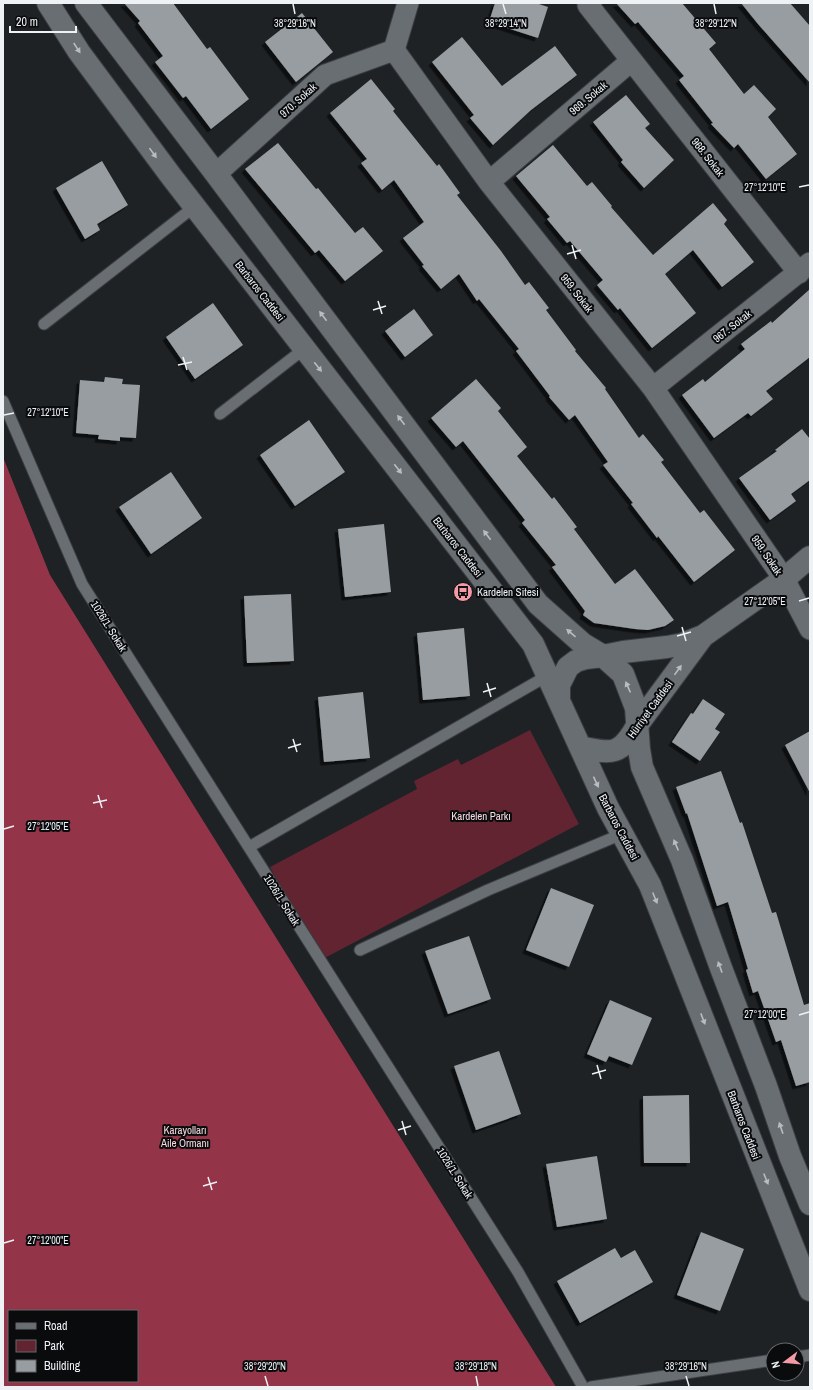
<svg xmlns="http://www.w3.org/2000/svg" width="813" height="1390" font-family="'Archivo Narrow',sans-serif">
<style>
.green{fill:#612430}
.forest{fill:#933448;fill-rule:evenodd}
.building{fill:#979da1;filter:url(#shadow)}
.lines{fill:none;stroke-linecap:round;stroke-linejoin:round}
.service-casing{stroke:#3b3e42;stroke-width:13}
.minor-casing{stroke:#3b3e42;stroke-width:23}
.tertiary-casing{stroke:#3b3e42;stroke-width:24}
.secondary-casing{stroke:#3b3e42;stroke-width:24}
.service{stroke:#696e73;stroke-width:11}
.minor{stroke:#696e73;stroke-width:21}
.tertiary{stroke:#696e73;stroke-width:22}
.secondary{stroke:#696e73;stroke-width:22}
.oneway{fill:#b9bdc1}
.ticks{fill:none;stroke:#eff2f5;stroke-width:1.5}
.labels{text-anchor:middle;stroke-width:4;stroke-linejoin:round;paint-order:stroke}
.street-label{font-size:11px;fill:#eff2f5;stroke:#090b0d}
.poi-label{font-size:11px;fill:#eff2f5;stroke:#090b0d;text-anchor:start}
.park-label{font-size:11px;fill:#f6dadd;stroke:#090b0d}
.ticks-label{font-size:10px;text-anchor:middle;fill:#eff2f5;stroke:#090b0d;stroke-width:4;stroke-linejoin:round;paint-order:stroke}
</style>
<defs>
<filter id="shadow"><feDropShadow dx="-3.5" dy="3.5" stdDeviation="0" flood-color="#0009"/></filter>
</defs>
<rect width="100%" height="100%" fill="#1e2225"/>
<path class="green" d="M 530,730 L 579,824 L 319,961 L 270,867 L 417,789 L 414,781 L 458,759 L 461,765 Z"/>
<path class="forest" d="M 3,457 L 50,575 L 556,1387 L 3,1387 ZM 9,1311 L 137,1311 L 137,1381 L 9,1381 Z"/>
<path class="building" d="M 124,3 L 173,3 L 207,49 L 210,47 L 249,99 L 211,129 L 186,96 L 183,98 L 155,62 L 163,56 L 138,23 L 140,21 Z
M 495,3 L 536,3 L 548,7 L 538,38 L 489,22 Z
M 616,3 L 682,3 L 716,43 L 709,49 L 744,94 L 754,85 L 776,109 L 768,117 L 797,154 L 766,179 L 738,144 L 734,148 L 711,124 L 713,123 L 679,80 L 684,76 L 638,22 L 635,24 Z
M 741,3 L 790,3 L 810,26 L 810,83 L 758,24 Z
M 302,13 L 333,52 L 296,82 L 265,42 Z
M 462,37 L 502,86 L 555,46 L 577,75 L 531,110 L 493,145 L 470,118 L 474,115 L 432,62 Z
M 371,79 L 395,109 L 393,111 L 437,166 L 439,164 L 460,193 L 457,195 L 501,251 L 525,285 L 529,282 L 549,308 L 546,310 L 576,350 L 575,351 L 606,388 L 605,389 L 639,438 L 643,434 L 664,460 L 661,462 L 700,513 L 704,510 L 735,550 L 694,582 L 658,536 L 657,538 L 631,504 L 633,503 L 603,465 L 608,462 L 575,415 L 569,420 L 549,397 L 550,396 L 516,351 L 519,349 L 479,299 L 477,301 L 459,274 L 441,289 L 422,266 L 424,265 L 403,238 L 424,222 L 394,180 L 382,190 L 361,163 L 367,159 L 330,113 Z
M 626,95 L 650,124 L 645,128 L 674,160 L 644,188 L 621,162 L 623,160 L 593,122 Z
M 278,143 L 316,189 L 318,188 L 355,233 L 363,227 L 383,251 L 345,281 L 319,250 L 315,253 L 245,169 Z
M 553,145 L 587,186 L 592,182 L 612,206 L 611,207 L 653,255 L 713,203 L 727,220 L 724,224 L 754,262 L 722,287 L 693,250 L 665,274 L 696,313 L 652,348 L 620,308 L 618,310 L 597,285 L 603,280 L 570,241 L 567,243 L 547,219 L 550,217 L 516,176 Z
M 102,161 L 128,205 L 97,224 L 100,230 L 85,239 L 56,188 Z
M 810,289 L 810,357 L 766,391 L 773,399 L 751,416 L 748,413 L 714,438 L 682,395 L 703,379 L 705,382 L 745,349 L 741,344 L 771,321 L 772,323 Z
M 213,303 L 243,345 L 195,379 L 166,337 Z
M 414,309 L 433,335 L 405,357 L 385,331 Z
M 105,377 L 123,379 L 122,384 L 140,385 L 136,438 L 120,437 L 120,441 L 98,439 L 99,435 L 76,433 L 80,380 L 104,382 Z
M 476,379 L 501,408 L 498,411 L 527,447 L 517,456 L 552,499 L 554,497 L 577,527 L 574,529 L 615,584 L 635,569 L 674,620 L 665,626 L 648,630 L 635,629 L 594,623 L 583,615 L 585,611 L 552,567 L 556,565 L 522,523 L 525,520 L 463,441 L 456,447 L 431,418 Z
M 309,420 L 345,472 L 295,506 L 260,455 Z
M 802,429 L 810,439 L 810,480 L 791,494 L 796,501 L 770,520 L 739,478 L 777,451 L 775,450 Z
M 171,472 L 202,518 L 151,554 L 119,507 Z
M 384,524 L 391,592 L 345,597 L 338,529 Z
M 291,594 L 294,661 L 247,663 L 244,596 Z
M 464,628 L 470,696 L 423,700 L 417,633 Z
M 363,692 L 370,758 L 324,762 L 318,697 Z
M 703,699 L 725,714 L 715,729 L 720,732 L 700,761 L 672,742 L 691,713 L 693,714 Z
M 810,731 L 810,793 L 785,745 Z
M 721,771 L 740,823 L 742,822 L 772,913 L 776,912 L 804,1005 L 810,1003 L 810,1082 L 796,1086 L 781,1040 L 776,1042 L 758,991 L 753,993 L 746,970 L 748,969 L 728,902 L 717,906 L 687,813 L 686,814 L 676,787 Z
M 551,888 L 594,905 L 569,967 L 526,950 Z
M 469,936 L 491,999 L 448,1014 L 425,951 Z
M 610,1000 L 652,1018 L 632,1065 L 609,1056 L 606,1062 L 587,1054 Z
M 499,1051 L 521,1114 L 476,1130 L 454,1066 Z
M 689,1095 L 690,1163 L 644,1163 L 643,1096 Z
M 597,1156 L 607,1219 L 557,1227 L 546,1164 Z
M 701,1232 L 744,1249 L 720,1311 L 677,1295 Z
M 615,1248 L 621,1258 L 635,1250 L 653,1282 L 580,1323 L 557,1281 Z"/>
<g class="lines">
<defs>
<path id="service" d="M 44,324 L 194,207
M 3,401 L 82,584 L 518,1272 L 583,1387
M 220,414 L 304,349
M 249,847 L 547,676
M 360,950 L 488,890 L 622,834
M 797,1357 L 810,1355
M 591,1387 L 773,1360"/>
<path id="minor" d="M 591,3 L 588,5 L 799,273
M 394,50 L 489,182 L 653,388 L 784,579 L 810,629
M 394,50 L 408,3
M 216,174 L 325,75 L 394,50
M 489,182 L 631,61
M 653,388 L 810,263"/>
<path id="tertiary" d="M 603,656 L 623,652 L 667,647 L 683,644 L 703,636 L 784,579 L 810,557
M 638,724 L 703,636"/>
<path id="secondary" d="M 48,3 L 79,52 L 171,176 L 533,644 L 608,808 L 650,885 L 810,1290
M 86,3 L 216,174 L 538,604 L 583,644 L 603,656 L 623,674 L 636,708 L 639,749 L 642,767 L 682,860 L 721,968 L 766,1086 L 790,1156 L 810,1204
M 559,701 L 559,685 L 568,667 L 576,661 L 586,658 L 603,656
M 580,747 C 612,754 621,756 638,724"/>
</defs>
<use href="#service" class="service-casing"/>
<use href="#minor" class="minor-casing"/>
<use href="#tertiary" class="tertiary-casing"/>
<use href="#secondary" class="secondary-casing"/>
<use href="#service" class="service"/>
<use href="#minor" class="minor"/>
<use href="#tertiary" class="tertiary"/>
<use href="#secondary" class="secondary"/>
</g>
<defs><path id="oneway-solid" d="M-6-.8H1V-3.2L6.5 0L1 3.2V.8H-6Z"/></defs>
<g class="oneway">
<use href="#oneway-solid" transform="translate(77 48) rotate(57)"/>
<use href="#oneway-solid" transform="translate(153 153) rotate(54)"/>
<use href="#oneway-solid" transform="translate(323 316) rotate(-127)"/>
<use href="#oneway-solid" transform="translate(318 367) rotate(52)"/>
<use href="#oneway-solid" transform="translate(401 420) rotate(-127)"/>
<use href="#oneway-solid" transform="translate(398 469) rotate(52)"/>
<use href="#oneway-solid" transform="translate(487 535) rotate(-127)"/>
<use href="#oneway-solid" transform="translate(571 633) rotate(-139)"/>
<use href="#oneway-solid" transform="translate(678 670) rotate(-54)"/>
<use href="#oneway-solid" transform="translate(628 687) rotate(-114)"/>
<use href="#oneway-solid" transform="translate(596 782) rotate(65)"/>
<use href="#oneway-solid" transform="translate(676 845) rotate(-113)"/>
<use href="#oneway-solid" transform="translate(655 898) rotate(68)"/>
<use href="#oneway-solid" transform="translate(720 967) rotate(-110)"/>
<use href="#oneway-solid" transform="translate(703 1019) rotate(69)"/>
<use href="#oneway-solid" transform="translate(781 1128) rotate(-109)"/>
<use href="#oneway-solid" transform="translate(766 1179) rotate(68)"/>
</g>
<path class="ticks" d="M 293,4 L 295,14M 503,4 L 506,14M 714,4 L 716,14M 799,187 L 809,185M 572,245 L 576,259M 567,254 L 581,250M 378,301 L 382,314M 373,310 L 386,306M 183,357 L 187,370M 178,365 L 192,362M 4,415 L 14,413M 799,601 L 809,598M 682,627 L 686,641M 677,636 L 691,632M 487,683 L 491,697M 483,692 L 496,688M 293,739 L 297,752M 288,748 L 301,744M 98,795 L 102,808M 93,803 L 107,800M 4,829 L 14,826M 799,1015 L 809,1012M 597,1065 L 601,1079M 592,1074 L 606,1070M 402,1121 L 406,1135M 398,1130 L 411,1126M 208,1177 L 212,1190M 203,1186 L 217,1182M 4,1243 L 14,1240M 265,1376 L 268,1386M 476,1376 L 478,1386M 686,1376 L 689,1386"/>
<defs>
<symbol id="bus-disc" viewBox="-11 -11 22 22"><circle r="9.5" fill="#f49aa6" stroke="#090b0d"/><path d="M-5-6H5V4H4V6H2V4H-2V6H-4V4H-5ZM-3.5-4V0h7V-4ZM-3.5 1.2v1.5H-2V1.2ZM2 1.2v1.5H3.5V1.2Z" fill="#111"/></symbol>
</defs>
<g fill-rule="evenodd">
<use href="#bus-disc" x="452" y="581" width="22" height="22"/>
</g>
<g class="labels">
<g class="street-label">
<text transform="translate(588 98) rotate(-40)" y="4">969. Sokak</text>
<text transform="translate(298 100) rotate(-42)" y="4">970. Sokak</text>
<text transform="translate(708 157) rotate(52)" y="4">968. Sokak</text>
<text transform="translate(260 291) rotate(52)" y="4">Barbaros Caddesi</text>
<text transform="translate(577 293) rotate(52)" y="4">959. Sokak</text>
<text transform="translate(732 326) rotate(-38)" y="4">967. Sokak</text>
<text transform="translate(458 547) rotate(52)" y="4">Barbaros Caddesi</text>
<text transform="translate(767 555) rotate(56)" y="4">959. Sokak</text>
<text transform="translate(109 626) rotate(58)" y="4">1026/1. Sokak</text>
<text transform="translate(650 709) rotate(-54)" y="4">Hürriyet Caddesi</text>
<text transform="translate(619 827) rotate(62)" y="4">Barbaros Caddesi</text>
<text transform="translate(282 900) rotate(58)" y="4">1026/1. Sokak</text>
<text transform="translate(744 1125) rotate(69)" y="4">Barbaros Caddesi</text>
<text transform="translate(455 1173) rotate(58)" y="4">1026/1. Sokak</text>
</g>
<g class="poi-label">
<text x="477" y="596">Kardelen Sitesi</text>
</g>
<g class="park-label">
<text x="481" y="820">Kardelen Parkı</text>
<text x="185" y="1134">Karayolları<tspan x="185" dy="13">Aile Ormanı</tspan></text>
</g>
</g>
<g class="ticks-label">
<text x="295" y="27">38°29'16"N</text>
<text x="506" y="27">38°29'14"N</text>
<text x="716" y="27">38°29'12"N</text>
<text x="765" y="191">27°12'10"E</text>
<text x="48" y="416">27°12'10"E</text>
<text x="765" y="605">27°12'05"E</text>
<text x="48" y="830">27°12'05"E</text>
<text x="765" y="1018">27°12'00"E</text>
<text x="48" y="1244">27°12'00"E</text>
<text x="265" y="1370">38°29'20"N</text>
<text x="476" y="1370">38°29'18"N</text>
<text x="686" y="1370">38°29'16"N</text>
</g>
<rect width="813" height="1390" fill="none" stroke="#eff2f5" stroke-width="8"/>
<rect x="8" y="1310" width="130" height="72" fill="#090b0d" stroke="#65676a"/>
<rect x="16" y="1323" width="20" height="6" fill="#696e73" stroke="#65676a"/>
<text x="44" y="1330" font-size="12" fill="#eff2f5">Road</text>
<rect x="16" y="1340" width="20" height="12" fill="#612430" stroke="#65676a"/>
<text x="44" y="1350" font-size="12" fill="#eff2f5">Park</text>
<rect x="16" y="1360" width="20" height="12" fill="#979da1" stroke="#65676a"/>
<text x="44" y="1370" font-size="12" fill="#eff2f5">Building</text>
<g transform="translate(785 1362) rotate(254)"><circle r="19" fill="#090b0d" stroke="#65676a"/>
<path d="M0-3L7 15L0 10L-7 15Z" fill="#f49aa6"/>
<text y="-6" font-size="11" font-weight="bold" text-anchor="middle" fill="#eff2f5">N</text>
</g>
<path d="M10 26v6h66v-6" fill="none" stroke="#eff2f5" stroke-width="2"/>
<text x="16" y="26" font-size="12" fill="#eff2f5" stroke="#090b0d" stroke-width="3" paint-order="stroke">20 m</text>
</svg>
